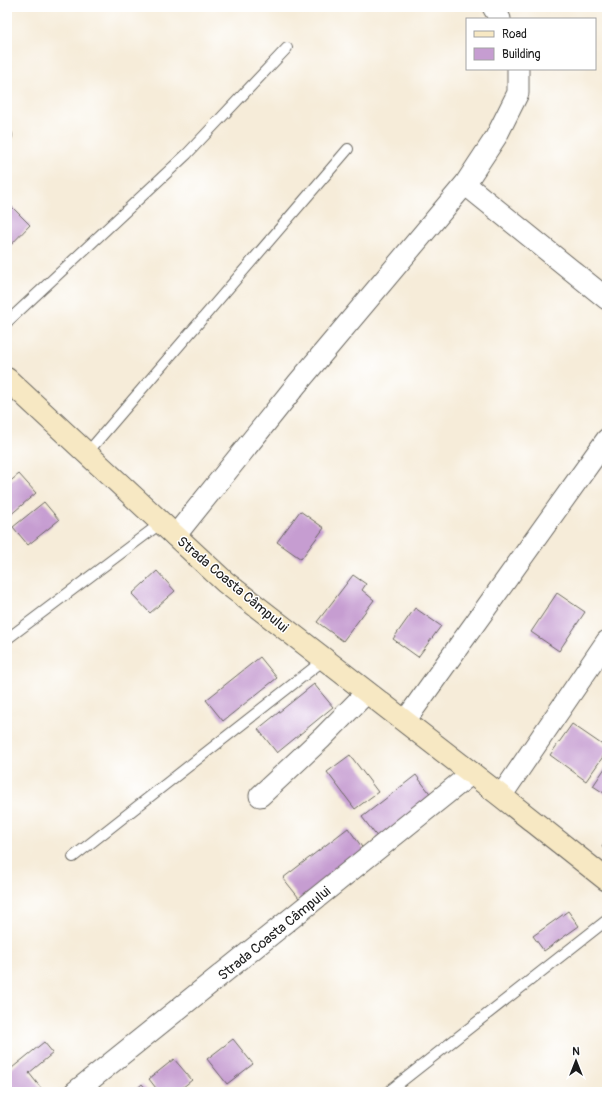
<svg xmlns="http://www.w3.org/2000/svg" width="614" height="1099" font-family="Pangolin,sans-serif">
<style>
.building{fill:#c69dd1}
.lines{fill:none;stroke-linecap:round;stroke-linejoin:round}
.lane-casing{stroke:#68655e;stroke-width:12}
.street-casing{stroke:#68655e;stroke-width:23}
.secondary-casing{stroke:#68655e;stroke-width:24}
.lane{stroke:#fff;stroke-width:10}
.street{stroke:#fff;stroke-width:21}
.secondary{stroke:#f7e8c3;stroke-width:22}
.labels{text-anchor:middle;stroke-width:3;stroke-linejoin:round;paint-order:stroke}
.street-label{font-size:14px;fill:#1c1c1c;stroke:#fff}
</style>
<rect width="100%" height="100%" fill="#fff"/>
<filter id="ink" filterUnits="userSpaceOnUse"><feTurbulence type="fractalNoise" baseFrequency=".025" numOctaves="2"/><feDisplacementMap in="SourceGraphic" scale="8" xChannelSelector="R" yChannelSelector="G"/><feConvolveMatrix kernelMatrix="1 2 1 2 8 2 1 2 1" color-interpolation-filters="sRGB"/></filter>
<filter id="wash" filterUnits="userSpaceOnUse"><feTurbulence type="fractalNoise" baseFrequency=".012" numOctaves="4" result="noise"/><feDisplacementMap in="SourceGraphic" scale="16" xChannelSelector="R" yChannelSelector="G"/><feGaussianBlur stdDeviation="0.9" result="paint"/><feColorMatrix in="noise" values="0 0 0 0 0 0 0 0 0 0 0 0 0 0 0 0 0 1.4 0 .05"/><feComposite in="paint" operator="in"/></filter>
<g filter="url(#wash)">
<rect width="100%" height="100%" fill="#f6ecd9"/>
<g id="blocks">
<path class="building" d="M 7,202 L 30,225 L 7,249 Z
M 19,474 L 36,493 L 8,517 L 7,484 Z
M 44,502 L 59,520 L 28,545 L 13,527 Z
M 300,511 L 324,528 L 301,559 L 277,542 Z
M 157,571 L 175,591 L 150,613 L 132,594 Z
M 353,575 L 366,584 L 362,590 L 374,600 L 343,641 L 317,622 Z
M 557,593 L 585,612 L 559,651 L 531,632 Z
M 415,608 L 441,626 L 418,657 L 393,639 Z
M 260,657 L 277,678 L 223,721 L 206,700 Z
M 314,684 L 333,707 L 277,753 L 258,729 Z
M 572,724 L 607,748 L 607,751 L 586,781 L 550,755 Z
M 350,755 L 378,792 L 355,809 L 327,772 Z
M 607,765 L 607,795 L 593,786 Z
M 416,775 L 435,800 L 381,842 L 362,817 Z
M 348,828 L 367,854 L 303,903 L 283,878 Z
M 607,839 L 607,851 L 602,847 Z
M 568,911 L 579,926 L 544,951 L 533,936 Z
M 233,1039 L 253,1064 L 227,1084 L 207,1059 Z
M 44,1042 L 53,1053 L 29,1073 L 44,1092 L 7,1092 L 7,1072 Z
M 174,1059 L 192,1080 L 177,1092 L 159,1092 L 149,1079 Z
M 142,1084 L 149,1092 L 133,1092 Z"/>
</g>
</g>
<g filter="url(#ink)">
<use href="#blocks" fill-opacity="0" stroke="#68655e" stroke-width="1"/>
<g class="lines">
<defs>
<path id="lane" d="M 7,136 L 7,135
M 7,322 L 187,154 L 287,48
M 87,453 L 348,149
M 7,639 L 161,523
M 73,857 L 325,659
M 388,1092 L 607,920"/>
<path id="street" d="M 493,7 L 500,19
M 465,184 L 607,299
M 175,536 L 297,384 L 465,184 L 496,137 L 518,93 L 518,69
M 405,721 L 607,439
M 260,796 L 322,738 L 367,692
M 501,796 L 607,641
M 75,1092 L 472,773"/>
<path id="secondary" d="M 7,379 L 225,582 L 501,796 L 607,880"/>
</defs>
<use href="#lane" class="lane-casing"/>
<use href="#street" class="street-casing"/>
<use href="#secondary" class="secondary-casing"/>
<use href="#lane" class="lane"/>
<use href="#street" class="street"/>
<use href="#secondary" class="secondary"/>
</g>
</g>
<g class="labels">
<g class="street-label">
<text transform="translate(233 584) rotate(40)" y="5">Strada Coasta Câmpului</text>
<text transform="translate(274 933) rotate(-39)" y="5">Strada Coasta Câmpului</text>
</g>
</g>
<rect width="614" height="1099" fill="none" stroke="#fff" stroke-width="24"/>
<rect x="466" y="18" width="130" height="52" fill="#ffffff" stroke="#a4a4a4"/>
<rect x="474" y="31" width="20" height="6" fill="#f7e8c3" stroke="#a4a4a4"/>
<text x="502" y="38" font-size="12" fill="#1c1c1c">Road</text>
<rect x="474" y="48" width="20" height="12" fill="#c69dd1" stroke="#a4a4a4"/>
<text x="502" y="58" font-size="12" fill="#1c1c1c">Building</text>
<g transform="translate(576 1061)" stroke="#ffffff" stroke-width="3" paint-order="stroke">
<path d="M0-3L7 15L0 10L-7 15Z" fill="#1c1c1c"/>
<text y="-6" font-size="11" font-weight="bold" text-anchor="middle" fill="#1c1c1c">N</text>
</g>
</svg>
